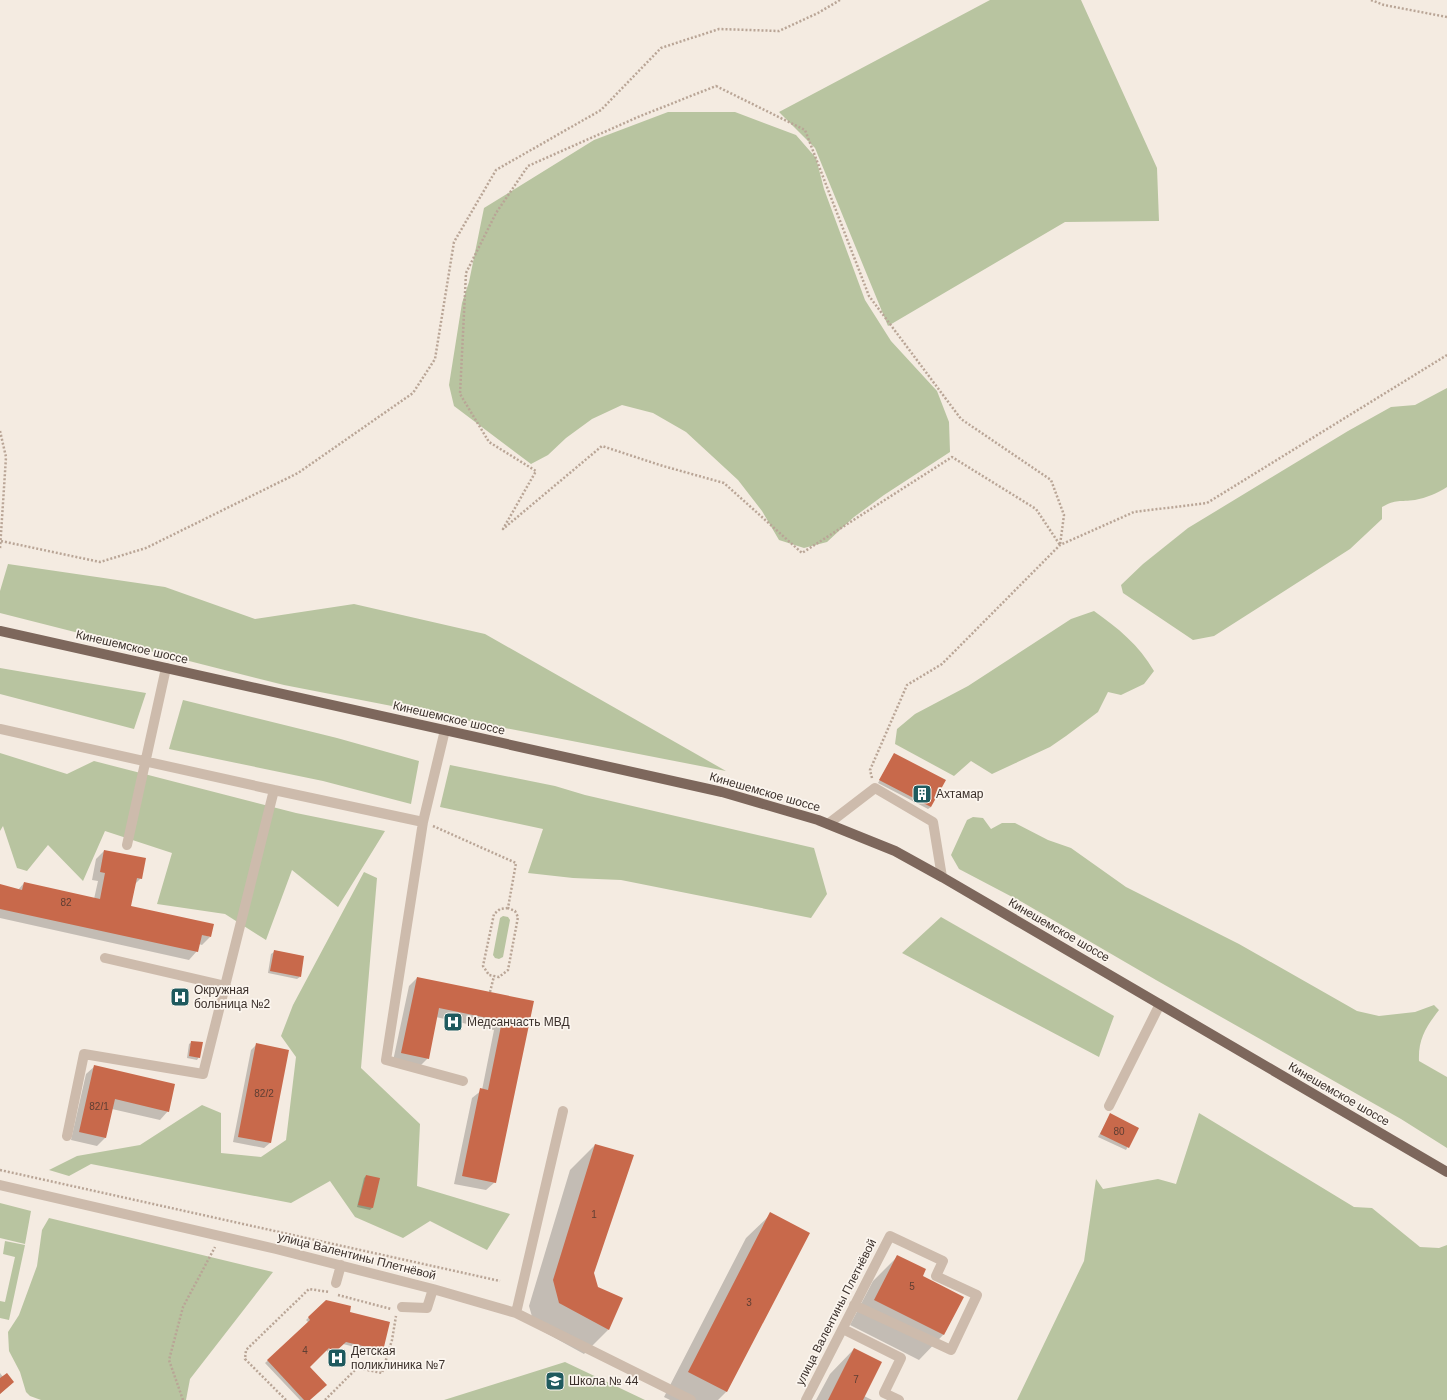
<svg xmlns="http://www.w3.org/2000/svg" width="1447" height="1400" font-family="Arial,sans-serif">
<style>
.green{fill:#b8c4a0}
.shadow{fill:#0003}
.building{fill:#c8694b}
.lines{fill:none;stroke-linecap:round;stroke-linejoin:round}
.path{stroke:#b9a596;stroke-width:2.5;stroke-dasharray:2 2;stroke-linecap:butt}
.minor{stroke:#cdbbac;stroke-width:10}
.major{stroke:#7d675c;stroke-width:10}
.labels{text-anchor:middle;stroke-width:3.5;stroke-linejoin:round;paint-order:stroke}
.number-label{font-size:10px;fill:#5e3e33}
.street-label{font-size:12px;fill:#3b302b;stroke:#fbf5ee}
.poi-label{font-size:12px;fill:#3b302b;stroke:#fbf5ee;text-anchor:start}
</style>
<rect width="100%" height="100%" fill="#f4ebe1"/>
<path class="green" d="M 990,0 L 1081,0 L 1157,168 L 1159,221 L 1065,222 L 888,326 L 815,148 L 779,112 Z
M 668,112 L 735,112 L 796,135 L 816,158 L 824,189 L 865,300 L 891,341 L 937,391 L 949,422 L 950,452 L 884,495 L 854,517 L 827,542 L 804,548 L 779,540 L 762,511 L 738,480 L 686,432 L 653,413 L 622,405 L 592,419 L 566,438 L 548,455 L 531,464 L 454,406 L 449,385 L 462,303 L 469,282 L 484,208 L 594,140 Z
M 1447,388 L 1447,487 C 1438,493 1426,498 1415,500 C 1400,502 1396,499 1382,507 L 1382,519 L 1350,549 L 1214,636 L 1193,640 L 1123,593 L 1121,585 L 1143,564 L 1188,528 L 1348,431 L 1391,407 L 1415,405 Z
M 8,564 L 165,587 L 255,619 L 354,604 L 485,634 L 726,771 L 284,685 L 0,613 L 0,591 Z
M 1094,611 C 1118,628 1139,645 1154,671 L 1144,684 L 1121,695 L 1108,692 L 1098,712 L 1066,736 L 1050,747 L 992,774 L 971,761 L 954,776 L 895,744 L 897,729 L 915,714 L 968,686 L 1071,619 Z
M 0,668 L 146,693 L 134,729 L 0,694 Z
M 183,700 L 337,738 L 419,761 L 411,804 L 323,781 L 169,749 Z
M 0,753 L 67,774 L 94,761 L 296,813 L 385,831 L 338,907 L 292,870 L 266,940 L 225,914 L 157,904 L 172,853 L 105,831 L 83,881 L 48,845 L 27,871 L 17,868 L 3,826 L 0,831 Z
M 450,765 L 555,786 L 585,795 L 814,848 L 827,894 L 811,918 L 621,880 L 573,878 L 528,873 L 543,829 L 440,807 Z
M 973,817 L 983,818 L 991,829 L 1002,823 L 1015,823 L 1048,840 L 1071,848 L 1126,887 L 1239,944 L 1357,1011 L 1379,1016 L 1415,1012 L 1434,1005 L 1439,1010 C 1426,1027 1418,1039 1419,1061 L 1447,1077 L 1447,1148 L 1401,1119 L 1156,980 L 1022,902 L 959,869 L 951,855 L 967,820 Z
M 364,872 L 377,878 L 361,1068 L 420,1124 L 417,1186 L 510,1214 L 487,1250 L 430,1221 L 403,1238 L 355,1217 L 330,1181 L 291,1203 L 91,1164 L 69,1176 L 49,1170 L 77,1156 L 140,1145 L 202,1105 L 221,1113 L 221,1153 L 261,1157 L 286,1140 L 296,1057 L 281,1036 L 293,1005 Z
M 503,916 L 508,917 L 510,920 L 503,957 L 499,959 L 495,958 L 493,955 L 500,918 Z
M 941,917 L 1114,1016 L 1099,1057 L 902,953 Z
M 1199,1113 L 1354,1207 L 1372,1208 L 1420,1247 L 1439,1248 L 1447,1245 L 1447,1400 L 1017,1400 L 1084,1261 L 1096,1179 L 1103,1189 L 1158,1179 L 1176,1184 Z
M 0,1203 L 31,1211 L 25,1244 L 0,1238 Z
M 49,1218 L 273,1272 L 190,1379 L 186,1400 L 41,1400 L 30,1396 L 26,1392 L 20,1372 L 9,1351 L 8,1332 L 19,1315 L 37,1266 L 42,1230 Z
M 5,1241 L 25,1245 L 9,1320 L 0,1318 L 0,1301 L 5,1302 L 15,1257 L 3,1254 Z
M 565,1362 L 645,1400 L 444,1400 Z"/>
<path class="shadow" d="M 894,754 L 931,807 L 928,809 L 878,783 Z
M 104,851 L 141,878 L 135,884 L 130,906 L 210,937 L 202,945 L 199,944 L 197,951 L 189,960 L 0,918 L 0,885 L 18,890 L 24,883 L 94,899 L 98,881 L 92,880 L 96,859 Z
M 274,952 L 300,977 L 297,979 L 268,973 L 271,954 Z
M 417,978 L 532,1002 L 495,1182 L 486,1190 L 454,1184 L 472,1098 L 482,1090 L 494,1030 L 436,1017 L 428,1058 L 419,1067 L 393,1061 L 409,986 Z
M 192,1042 L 199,1057 L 197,1060 L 187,1058 L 189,1044 Z
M 257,1044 L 270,1143 L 264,1148 L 233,1142 L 251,1050 Z
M 95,1066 L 168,1111 L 160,1120 L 112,1109 L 105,1138 L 97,1146 L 71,1140 L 86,1074 Z
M 1110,1115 L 1138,1128 L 1126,1150 L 1098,1137 Z
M 595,1145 L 593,1273 L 608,1330 L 584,1354 L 535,1327 L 529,1306 L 570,1170 Z
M 366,1176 L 379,1179 L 372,1208 L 370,1210 L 357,1207 L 364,1178 Z
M 771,1214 L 727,1391 L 718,1400 L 670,1400 L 664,1397 L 746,1238 Z
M 898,1256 L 922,1277 L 962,1297 L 943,1335 L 919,1360 L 850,1325 L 873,1281 Z
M 326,1301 L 348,1313 L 389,1322 L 382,1351 L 379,1353 L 343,1344 L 331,1355 L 326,1350 L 308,1367 L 309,1400 L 300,1400 L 265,1363 L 309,1323 L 306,1320 Z
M 854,1349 L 864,1396 L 872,1400 L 816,1400 L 830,1374 Z
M 0,1373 L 3,1377 L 13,1382 L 0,1394 Z"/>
<path class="building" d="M 894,753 L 946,780 L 931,807 L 879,780 Z
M 104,850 L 146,858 L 142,879 L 137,878 L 131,906 L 214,924 L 211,937 L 202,935 L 198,952 L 0,909 L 0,884 L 22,890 L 24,882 L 100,899 L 105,873 L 100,872 Z
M 274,950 L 304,956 L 301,977 L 270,971 Z
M 417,977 L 534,1001 L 496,1183 L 462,1176 L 480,1088 L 488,1090 L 502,1021 L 439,1008 L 429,1059 L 401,1053 Z
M 191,1041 L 203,1042 L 200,1058 L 189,1056 Z
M 256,1043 L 289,1050 L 271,1143 L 238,1137 Z
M 94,1065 L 175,1084 L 169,1112 L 115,1099 L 106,1138 L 79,1132 Z
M 1110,1113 L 1139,1128 L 1129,1148 L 1100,1134 Z
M 595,1144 L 634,1155 L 594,1273 L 598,1287 L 623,1298 L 609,1330 L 559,1303 L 553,1280 Z
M 366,1175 L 380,1178 L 373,1208 L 358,1205 Z
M 770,1212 L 810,1233 L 727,1392 L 688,1372 Z
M 897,1255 L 926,1269 L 923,1276 L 964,1297 L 944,1335 L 874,1300 Z
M 326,1300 L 351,1306 L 350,1312 L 390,1322 L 383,1351 L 346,1342 L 334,1353 L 329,1348 L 310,1367 L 327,1385 L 310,1400 L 304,1400 L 267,1360 L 310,1320 L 308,1317 Z
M 854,1348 L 882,1362 L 863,1400 L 828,1400 Z
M 7,1373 L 14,1382 L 0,1394 L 0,1378 Z"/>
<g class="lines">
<path class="path" d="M 1371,0 L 1384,5 L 1447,17
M 716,86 L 805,130 L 869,296 L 961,419 L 1051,480 L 1064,515 L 1060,545 L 1036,509 L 952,457 L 802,553 L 724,483 L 663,466 L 602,446 L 503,529 L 536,471 L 489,442 L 460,394 L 466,273 L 496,213 L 528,166 L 638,117 Z
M 0,431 L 6,457 L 0,549
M 1,541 L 100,562 L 146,548 L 298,473 L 413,393 L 435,359 L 454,242 L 496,170 L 601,110 L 661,48 L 719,29 L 779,31 L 818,13 L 840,0
M 872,778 L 870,770 L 907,685 L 942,664 L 1060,545 L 1134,512 L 1207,503 L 1447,355
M 433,826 L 516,863 L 508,908 L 515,911 L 518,917 L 508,970 L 499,977 L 489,975 L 483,966 L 494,914 L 500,909 L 508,908
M 490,992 L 494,976
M 0,1170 L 500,1281
M 338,1295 L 391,1309
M 183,1400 L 169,1360 L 183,1307 L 215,1247
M 286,1400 L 245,1359 L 246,1350 L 309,1289 L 329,1292
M 325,1400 L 357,1368 L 382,1373 L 392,1340 L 396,1316"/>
<path class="minor" d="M 0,729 L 274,790
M 423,822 L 386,1060 L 463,1081
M 828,824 L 875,788 L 933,822 L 942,877
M 127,845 L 166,668
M 105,958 L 226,986
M 1109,1106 L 1160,1004
M 67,1136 L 84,1054 L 203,1074 L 274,790 L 423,822 L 445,730
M 0,1185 L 276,1249 L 433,1289 L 516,1313 L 691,1400
M 336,1283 L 341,1265
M 402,1307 L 427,1308 L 433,1289
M 516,1313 L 563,1111
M 843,1329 L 901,1358 L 884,1393 L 899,1400
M 806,1400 L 890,1236 L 943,1261 L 936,1276 L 977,1295 L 951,1350 L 854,1305"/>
<path class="major" d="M 0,631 L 722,792 L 818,820 L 895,851 L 942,877 L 1447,1172"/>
</g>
<defs>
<symbol id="building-square" viewBox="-11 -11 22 22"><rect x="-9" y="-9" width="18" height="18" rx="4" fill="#1f5a5e" stroke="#fbf5ee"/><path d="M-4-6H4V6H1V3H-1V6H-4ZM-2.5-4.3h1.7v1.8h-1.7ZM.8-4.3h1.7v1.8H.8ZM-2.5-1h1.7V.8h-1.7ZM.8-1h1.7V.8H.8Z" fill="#fff"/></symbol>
<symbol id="hospital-square" viewBox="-11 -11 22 22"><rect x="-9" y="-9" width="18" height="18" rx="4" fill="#1f5a5e" stroke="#fbf5ee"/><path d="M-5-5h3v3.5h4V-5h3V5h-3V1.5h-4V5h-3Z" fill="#fff"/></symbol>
<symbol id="school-square" viewBox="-11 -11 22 22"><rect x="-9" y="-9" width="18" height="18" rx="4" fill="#1f5a5e" stroke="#fbf5ee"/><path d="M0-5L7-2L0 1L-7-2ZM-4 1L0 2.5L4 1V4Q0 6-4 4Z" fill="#fff"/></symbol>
</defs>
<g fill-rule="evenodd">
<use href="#building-square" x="911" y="783" width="22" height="22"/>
<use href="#hospital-square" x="169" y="986" width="22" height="22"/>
<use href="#hospital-square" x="442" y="1011" width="22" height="22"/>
<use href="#hospital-square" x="326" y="1347" width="22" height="22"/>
<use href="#school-square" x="544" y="1370" width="22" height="22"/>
</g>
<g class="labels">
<g class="number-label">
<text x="66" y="906">82</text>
<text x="264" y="1097">82/2</text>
<text x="99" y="1110">82/1</text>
<text x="1119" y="1135">80</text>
<text x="594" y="1218">1</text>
<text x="912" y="1290">5</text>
<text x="749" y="1306">3</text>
<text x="305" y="1354">4</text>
<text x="856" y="1383">7</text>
</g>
<g class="street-label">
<text transform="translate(132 647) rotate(13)" y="4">Кинешемское шоссе</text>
<text transform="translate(449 718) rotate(13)" y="4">Кинешемское шоссе</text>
<text transform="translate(765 792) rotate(16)" y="4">Кинешемское шоссе</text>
<text transform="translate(1059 930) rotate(30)" y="4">Кинешемское шоссе</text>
<text transform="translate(1339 1094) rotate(30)" y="4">Кинешемское шоссе</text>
<text transform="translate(357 1256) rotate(14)" y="4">улица Валентины Плетнёвой</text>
<text transform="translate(836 1312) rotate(-63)" y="4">улица Валентины Плетнёвой</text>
</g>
<g class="poi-label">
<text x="936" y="798">Ахтамар</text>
<text x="194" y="994">Окружная<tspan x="194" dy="14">больница №2</tspan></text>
<text x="467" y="1026">Медсанчасть МВД</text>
<text x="351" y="1355">Детская<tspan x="351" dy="14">поликлиника №7</tspan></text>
<text x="569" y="1385">Школа № 44</text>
</g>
</g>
</svg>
